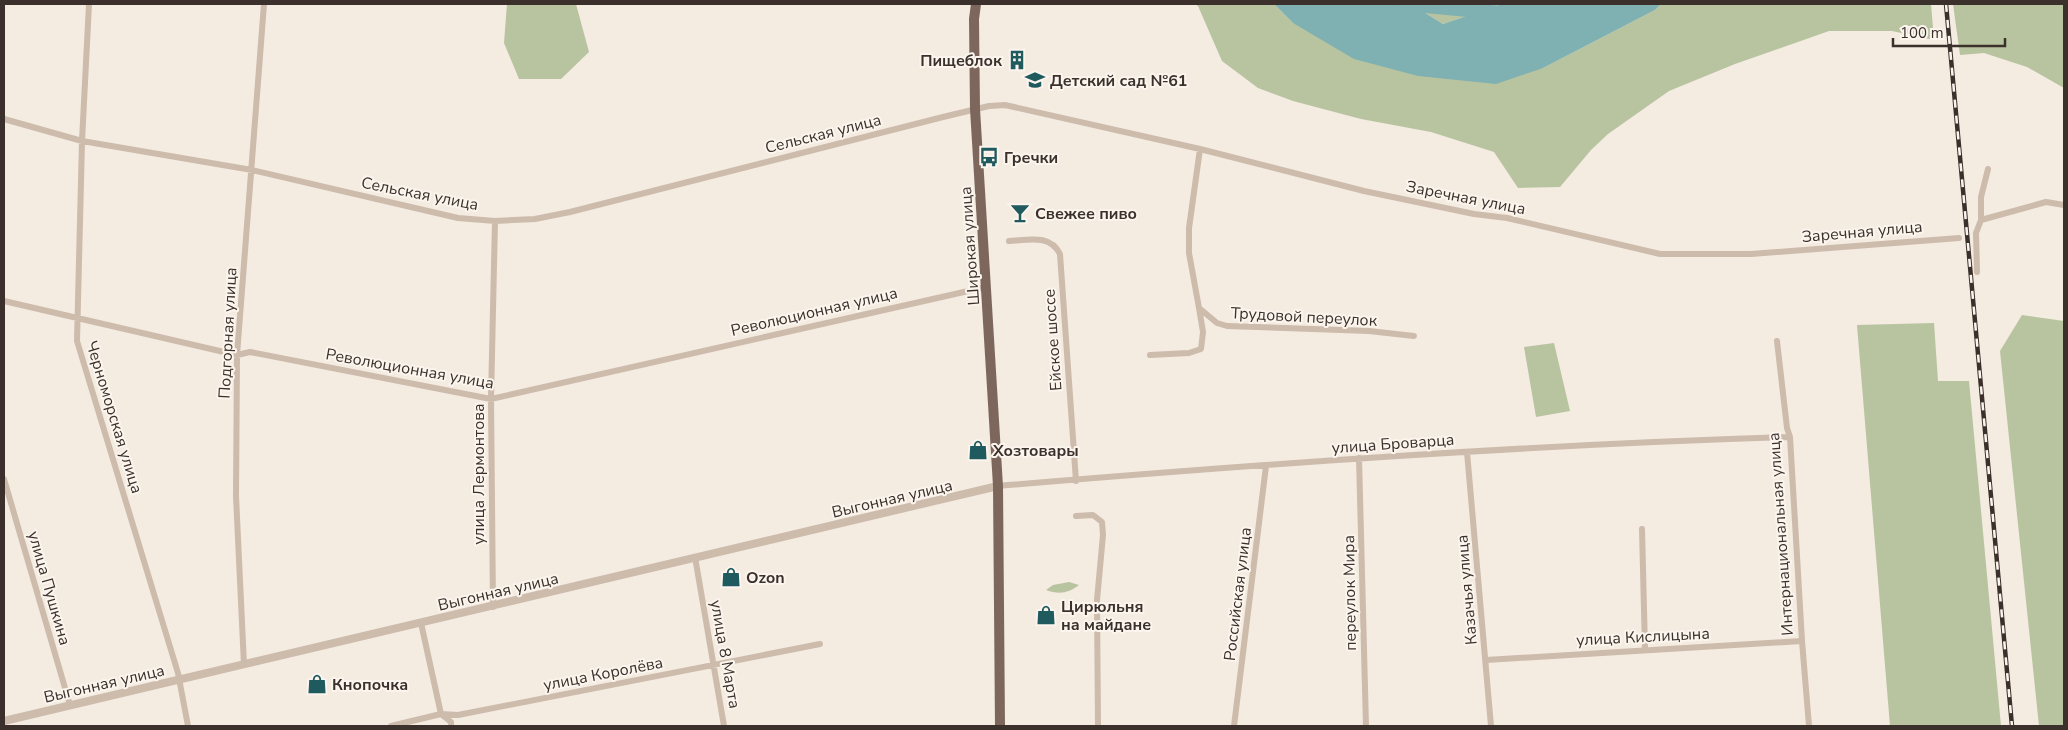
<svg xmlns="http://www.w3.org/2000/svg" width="2068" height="730" font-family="'Nunito Sans',sans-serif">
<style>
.green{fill:#b8c4a0}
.water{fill:#7fb0b2}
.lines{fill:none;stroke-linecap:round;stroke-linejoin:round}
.river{stroke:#7fb0b2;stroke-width:14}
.minor{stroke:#cdbbac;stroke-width:6}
.tertiary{stroke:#cdbbac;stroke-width:8}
.primary{stroke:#7d675c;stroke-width:10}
.rail-casing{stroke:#3b302b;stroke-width:4.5}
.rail{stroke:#fbf5ee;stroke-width:2.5;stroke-dasharray:8;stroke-linecap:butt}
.labels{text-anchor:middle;stroke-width:4;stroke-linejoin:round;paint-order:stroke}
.poi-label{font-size:16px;font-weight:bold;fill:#3b302b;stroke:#fbf5ee;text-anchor:start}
.street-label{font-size:16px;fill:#3b302b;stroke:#fbf5ee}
</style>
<rect width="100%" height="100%" fill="#f4ebe1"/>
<path class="green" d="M 507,4 L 576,4 L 589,52 L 561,79 L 519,79 L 504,43 Z
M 1195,4 L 1274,4 L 1293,23 L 1543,68 L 1655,10 L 1661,4 L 1931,4 L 1934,40 L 1892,31 L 1829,31 L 1735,64 L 1669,91 L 1608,134 L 1591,150 L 1560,187 L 1518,188 L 1494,152 L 1431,132 L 1361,119 L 1293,101 L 1258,88 L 1222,61 L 1198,6 Z
M 1411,4 L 1502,4 L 1443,24 Z
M 1953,4 L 2064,4 L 2064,88 L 2027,67 L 1984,53 L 1960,55 Z
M 2022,315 L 2064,321 L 2064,726 L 2039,726 L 2000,351 Z
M 1934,323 L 1938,381 L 1969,381 L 2001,726 L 1890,726 L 1857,325 Z
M 1554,343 L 1570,411 L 1536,417 L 1524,347 Z
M 1069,582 L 1079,585 C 1069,593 1059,595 1046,590 L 1053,585 Z"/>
<path class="water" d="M 1274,4 L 1411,4 L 1443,24 L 1502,4 L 1661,4 L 1655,10 L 1543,68 L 1496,84 L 1418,76 L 1354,59 L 1293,23 Z"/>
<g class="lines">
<path class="river" d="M 1404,4 L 1500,13"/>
<path class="minor" d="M 89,4 L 82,141 L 77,341 L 178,673 L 188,726
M 4,119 L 82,141 L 252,170 L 458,218 L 495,221 L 535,219 L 570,212 L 943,117 L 989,106 L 1005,105 L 1200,149 L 1364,191 L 1474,214 L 1507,218 L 1660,254 L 1751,254 L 1959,238
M 1200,149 L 1189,228 L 1189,253 L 1199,308 L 1217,323 L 1227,326 L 1369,331 L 1414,336
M 1981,220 L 1981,197 L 1988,169
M 1009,241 C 1029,240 1050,234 1060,254 L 1076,481
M 1977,272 L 1976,233 L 1981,220 L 2046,202 L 2064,205
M 4,301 L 237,355 L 250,352 L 491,399 L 986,287
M 1777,341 L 1787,428 L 1790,437 L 1802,641 L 1809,726
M 1150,355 L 1189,353 L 1201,349 L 1203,332 L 1199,308
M 1467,452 L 1491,726
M 1359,458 L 1366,726
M 4,479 L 70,705
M 998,486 C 1262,464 1526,445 1790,437
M 1076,516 L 1093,515 L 1102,522 L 1103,535 L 1097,600 L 1098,726
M 1642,529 L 1645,649
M 695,557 L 724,726
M 493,607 L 491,399 L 495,221
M 421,623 L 441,714 L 451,722 L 451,726
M 1486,660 L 1802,641
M 244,665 L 236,496 L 237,355 L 264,4
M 391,726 L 441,714 L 458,715 L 820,644
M 1234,726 L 1266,466"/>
<path class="tertiary" d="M 4,721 L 998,486"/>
<path class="primary" d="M 976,4 L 974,19 L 975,109 L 998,486 L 1000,726"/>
<defs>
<path id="rail" d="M 1946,4 L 2012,726"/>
</defs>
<use href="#rail" class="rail-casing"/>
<use href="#rail" class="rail"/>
</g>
<defs>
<symbol id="building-bare" viewBox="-9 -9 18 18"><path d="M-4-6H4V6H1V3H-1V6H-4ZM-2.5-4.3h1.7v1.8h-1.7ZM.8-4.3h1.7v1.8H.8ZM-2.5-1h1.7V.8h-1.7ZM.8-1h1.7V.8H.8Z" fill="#1f5a5e" stroke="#fbf5ee" stroke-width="2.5" paint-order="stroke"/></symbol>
<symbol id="school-bare" viewBox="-9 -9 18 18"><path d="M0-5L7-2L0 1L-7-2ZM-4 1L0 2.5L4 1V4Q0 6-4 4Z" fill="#1f5a5e" stroke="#fbf5ee" stroke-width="2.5" paint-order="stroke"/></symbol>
<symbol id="bus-bare" viewBox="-9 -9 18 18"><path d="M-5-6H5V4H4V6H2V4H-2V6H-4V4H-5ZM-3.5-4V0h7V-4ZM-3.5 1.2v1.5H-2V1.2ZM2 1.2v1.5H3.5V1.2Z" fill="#1f5a5e" stroke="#fbf5ee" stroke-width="2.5" paint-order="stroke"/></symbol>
<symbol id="bar-bare" viewBox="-9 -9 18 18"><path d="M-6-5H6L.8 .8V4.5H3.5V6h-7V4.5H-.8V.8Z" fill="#1f5a5e" stroke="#fbf5ee" stroke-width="2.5" paint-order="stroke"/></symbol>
<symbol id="shop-bare" viewBox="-9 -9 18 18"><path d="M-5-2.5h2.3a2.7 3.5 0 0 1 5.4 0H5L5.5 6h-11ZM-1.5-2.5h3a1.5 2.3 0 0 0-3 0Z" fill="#1f5a5e" stroke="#fbf5ee" stroke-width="2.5" paint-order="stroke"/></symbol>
</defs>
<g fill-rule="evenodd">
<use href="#building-bare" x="1003" y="46" width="28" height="28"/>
<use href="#school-bare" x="1021" y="66" width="28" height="28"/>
<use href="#bus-bare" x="975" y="143" width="28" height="28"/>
<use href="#bar-bare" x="1006" y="199" width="28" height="28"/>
<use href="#shop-bare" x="964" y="436" width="28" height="28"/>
<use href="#shop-bare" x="717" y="563" width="28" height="28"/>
<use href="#shop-bare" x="1032" y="601" width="28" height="28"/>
<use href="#shop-bare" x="303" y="670" width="28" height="28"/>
</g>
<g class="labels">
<g class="poi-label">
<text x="1002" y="66" text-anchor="end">Пищеблок</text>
<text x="1050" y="86">Детский сад №61</text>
<text x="1004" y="163">Гречки</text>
<text x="1035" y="219">Свежее пиво</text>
<text x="993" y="456">Хозтовары</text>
<text x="746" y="583">Ozon</text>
<text x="1061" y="612">Цирюльня<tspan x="1061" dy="18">на майдане</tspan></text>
<text x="332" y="690">Кнопочка</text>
</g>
<g class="street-label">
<text transform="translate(823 133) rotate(-14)" y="6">Сельская улица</text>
<text transform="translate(420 193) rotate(11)" y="6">Сельская улица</text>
<text transform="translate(1466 197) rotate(11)" y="6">Заречная улица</text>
<text transform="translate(1862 231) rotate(-5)" y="6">Заречная улица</text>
<text transform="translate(969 246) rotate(-94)" y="6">Широкая улица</text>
<text transform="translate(814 311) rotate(-13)" y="6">Революционная улица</text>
<text transform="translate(1304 316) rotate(3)" y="6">Трудовой переулок</text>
<text transform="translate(227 333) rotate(-87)" y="6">Подгорная улица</text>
<text transform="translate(1052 340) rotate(-94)" y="6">Ейское шоссе</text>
<text transform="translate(410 368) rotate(10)" y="6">Революционная улица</text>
<text transform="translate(115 417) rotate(73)" y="6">Черноморская улица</text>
<text transform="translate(1393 443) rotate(-4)" y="6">улица Броварца</text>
<text transform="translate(478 474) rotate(-90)" y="6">улица Лермонтова</text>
<text transform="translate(892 498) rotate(-13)" y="6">Выгонная улица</text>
<text transform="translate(1780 534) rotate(-94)" y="6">Интернациональная улица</text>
<text transform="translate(50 588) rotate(74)" y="6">улица Пушкина</text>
<text transform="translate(1466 590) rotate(-95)" y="6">Казачья улица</text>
<text transform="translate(498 591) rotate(-13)" y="6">Выгонная улица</text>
<text transform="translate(1349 593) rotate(-91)" y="6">переулок Мира</text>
<text transform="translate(1237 594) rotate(-83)" y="6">Российская улица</text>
<text transform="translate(1643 636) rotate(-3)" y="6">улица Кислицына</text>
<text transform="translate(726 654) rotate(80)" y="6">улица 8 Марта</text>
<text transform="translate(603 673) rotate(-11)" y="6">улица Королёва</text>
<text transform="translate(104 683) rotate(-13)" y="6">Выгонная улица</text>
</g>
</g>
<rect width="2068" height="730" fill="none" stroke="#3b302b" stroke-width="10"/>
<path d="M1893 38v8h112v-8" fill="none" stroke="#3b302b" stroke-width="2.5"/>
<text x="1900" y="38" font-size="15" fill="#3b302b" stroke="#fbf5ee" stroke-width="4" paint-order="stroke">100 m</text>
</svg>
